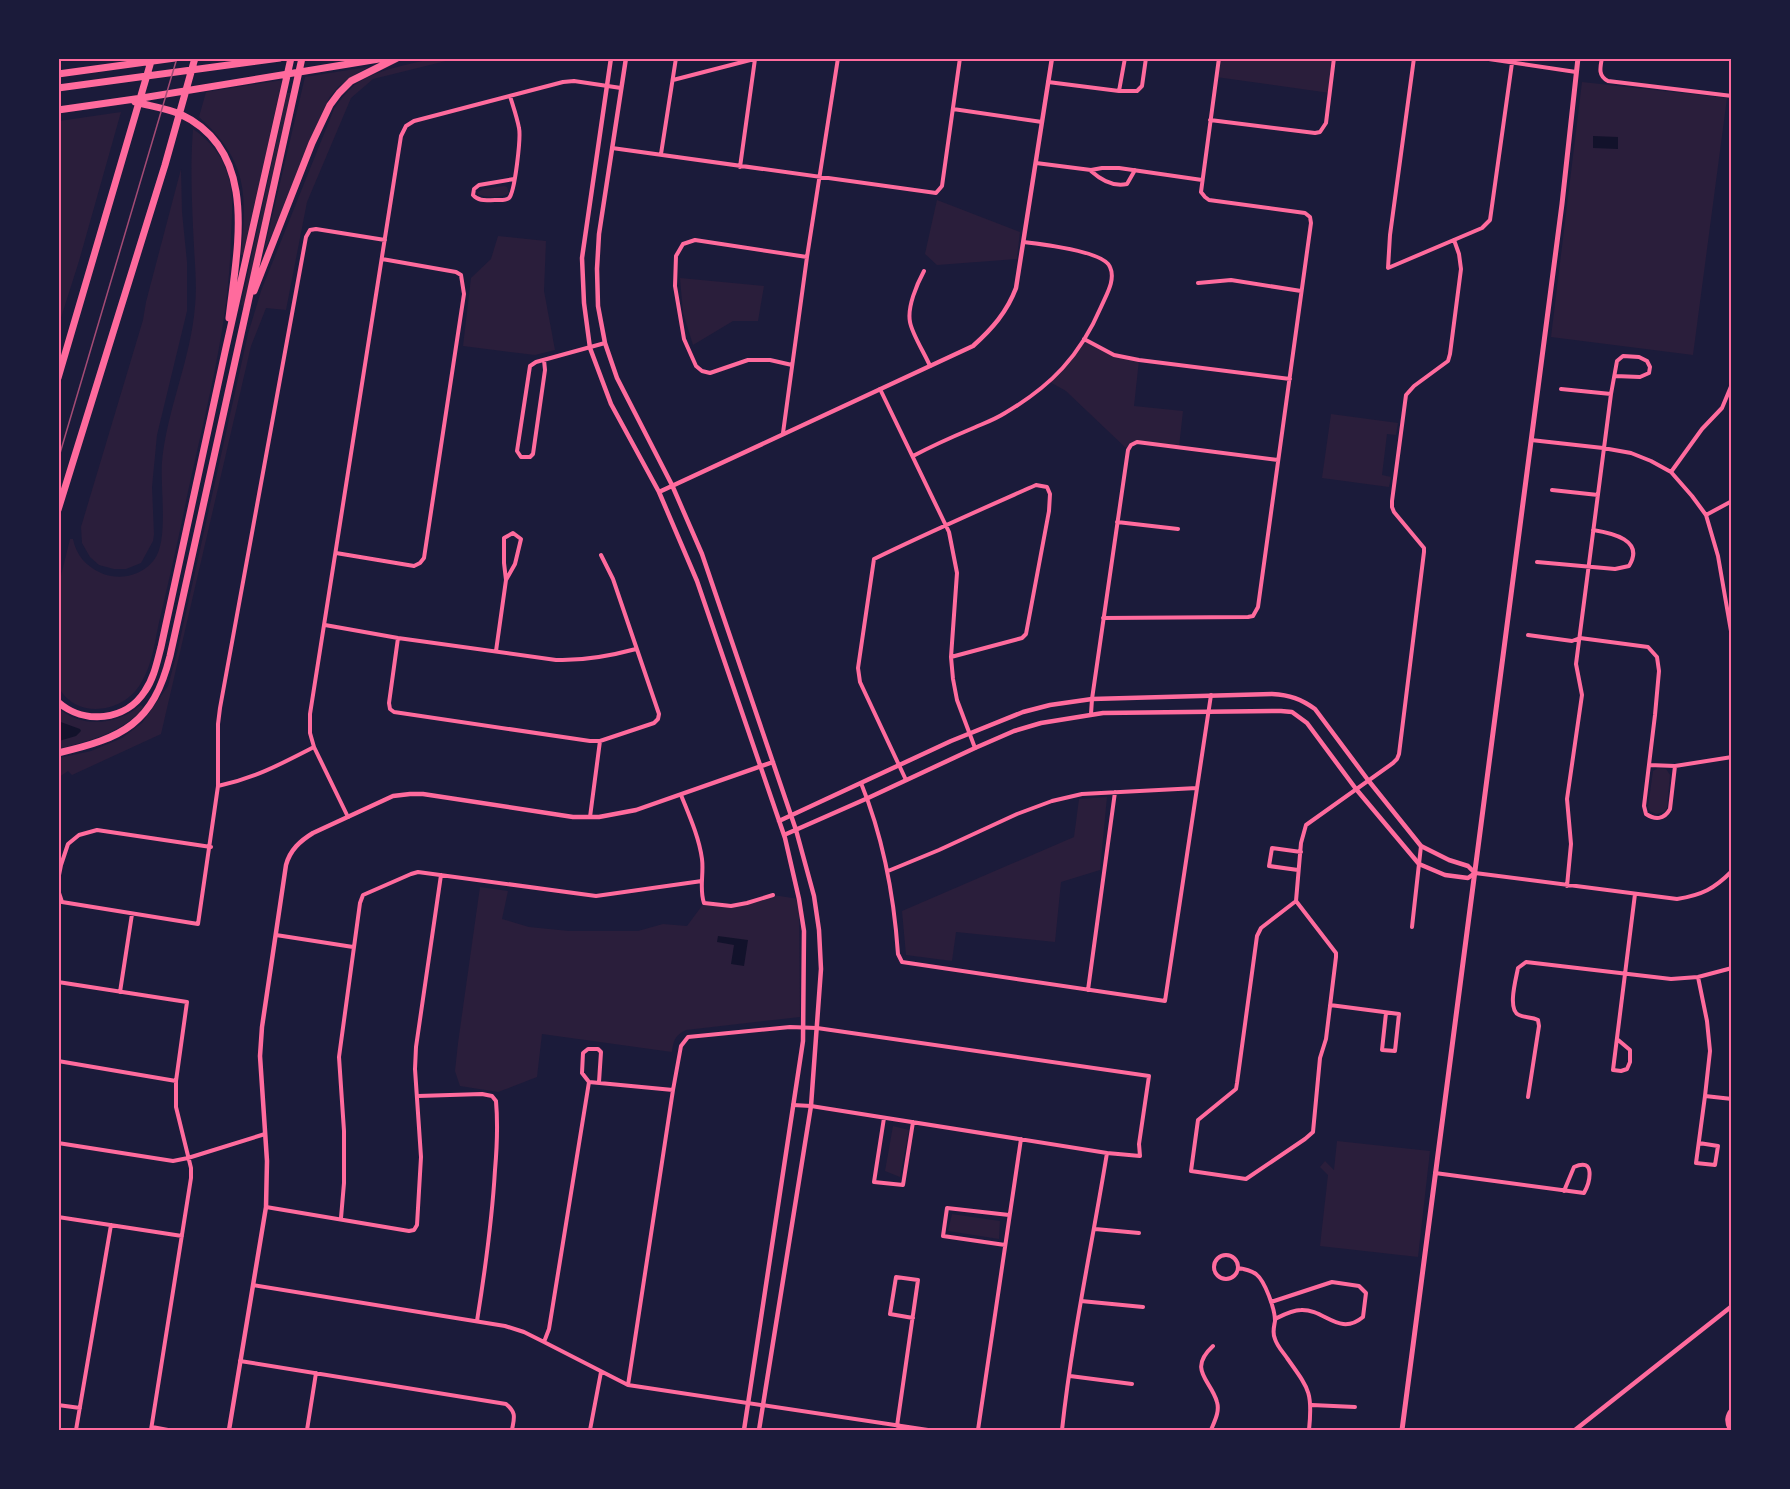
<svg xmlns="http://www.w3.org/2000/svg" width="1790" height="1489" font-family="Ubuntu,sans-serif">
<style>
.green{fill:#2a1e3b}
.water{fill:#12122b}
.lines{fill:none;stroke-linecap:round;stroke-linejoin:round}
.minor{stroke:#ff6b9d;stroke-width:4}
.tertiary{stroke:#ff6b9d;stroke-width:4.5}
.secondary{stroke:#ff6b9d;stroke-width:5}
.motorway{stroke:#ff6b9d;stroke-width:7}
.tram{stroke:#a44b75;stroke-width:1.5}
.neatline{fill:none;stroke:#ff6b9d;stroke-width:2}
</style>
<rect width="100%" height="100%" fill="#1b1b3a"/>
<path class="green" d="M 430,59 L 454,59 L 373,79 L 351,98 L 307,202 L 286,310 L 266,308 L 251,346 L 161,734 L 72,775 L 68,771 L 59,777 L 59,758 L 91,751 L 122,738 L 142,723 L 168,686 L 177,653 L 248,334 L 261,291 L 334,109 C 340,100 349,88 359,82 C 380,69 407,65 430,59 Z
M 1219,59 L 1334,59 L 1330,93 L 1216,77 Z
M 367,67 L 367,68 L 356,74 L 339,86 L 329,98 L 302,159 L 278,223 L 264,251 L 305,77 Z
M 282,80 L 244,255 L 241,255 C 247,194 248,161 199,117 L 206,92 Z
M 1582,82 L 1727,98 L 1693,355 L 1551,337 Z
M 287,93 L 291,93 L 244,306 L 241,305 Z
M 121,112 L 79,261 L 59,324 L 59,121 Z
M 193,129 C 210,141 222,155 228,175 C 234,193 232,215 231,234 C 230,329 202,422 183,516 C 176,550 168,584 160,618 C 155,639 153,664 141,683 C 124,713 77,720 59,688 L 59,584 L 70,539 L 73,539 C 76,555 86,566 101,573 C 119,581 142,576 154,560 C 169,542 160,486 162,462 C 167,409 191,359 195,306 C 197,287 195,266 194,247 C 192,207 190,168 193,129 Z
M 181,169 L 182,212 L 187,262 L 187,311 L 157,435 L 152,487 L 154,534 L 153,541 L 141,563 L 126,569 L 114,569 L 99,565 L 90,557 L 82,543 L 81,527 L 143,320 L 146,302 Z
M 504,186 L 507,187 L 509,193 C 502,198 485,198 478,194 L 478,192 L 483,189 Z
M 937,200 L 1020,232 L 1017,259 L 937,265 L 925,254 Z
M 498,236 L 546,241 L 544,291 L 555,350 L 535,355 L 463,346 L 471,278 L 491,259 Z
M 680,278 L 764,286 L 758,321 L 733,321 L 693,345 L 683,313 Z
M 1084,339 L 1103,350 L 1139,360 L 1134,406 L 1183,411 L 1179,447 L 1137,442 L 1128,450 L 1066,391 L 1050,382 Z
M 1331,414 L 1398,423 L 1396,435 L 1387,434 L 1382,475 L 1391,477 L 1389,487 L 1322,478 Z
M 141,705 L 144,708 C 121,733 91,740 59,749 L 58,708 C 83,729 117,725 141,705 Z
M 1658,768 L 1666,769 L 1670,775 L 1667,808 L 1664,812 L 1656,814 L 1650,811 L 1648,807 L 1653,771 Z
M 1107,797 L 1100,870 L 1061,882 L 1055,942 L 956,932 L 952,961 L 906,955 L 902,911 L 1074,837 L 1079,799 Z
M 480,887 L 508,891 L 502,919 L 529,927 L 569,931 L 638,931 L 663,924 L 687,926 L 704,903 L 731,906 L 773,895 L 799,899 L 800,1017 L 686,1030 C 675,1035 673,1041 672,1052 L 542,1034 L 537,1077 L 498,1092 L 460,1086 L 455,1071 L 458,1043 Z
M 893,1126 L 909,1130 L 900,1177 L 885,1171 Z
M 1337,1141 L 1430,1151 L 1418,1257 L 1320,1246 L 1328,1175 L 1320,1167 L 1325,1161 L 1334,1170 Z
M 952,1214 L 1000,1221 L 999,1239 L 948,1231 Z"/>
<path class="water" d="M 1593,136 L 1618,137 L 1618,149 L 1593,148 Z
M 58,721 L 80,729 L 81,731 L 76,736 L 59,741 Z
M 718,936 L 748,940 L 744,966 L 731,964 L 734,945 L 717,942 Z"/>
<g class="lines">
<path class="minor" d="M 1414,58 L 1390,235 L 1388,268 L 1482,228 L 1490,220 L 1512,63
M 1482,58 L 1576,72
M 1602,58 C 1600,68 1598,76 1608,81 L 1732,96
M 673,80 L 758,58
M 1048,82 L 1119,91 L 1137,91 L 1142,86 L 1146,58
M 1119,91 L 1125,58
M 510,96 C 513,106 517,117 519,128 C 521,137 515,192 509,198 C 505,201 499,200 495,200 C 487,200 479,202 473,195 L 474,189 L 479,185 L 514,179
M 953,109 L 1042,122
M 1210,120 L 1315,133 L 1320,132 L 1326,123 L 1334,58
M 612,148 L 936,193 L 942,186 L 960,58
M 661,154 L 676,58
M 1036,163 L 1091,170 L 1102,168 L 1119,168 L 1202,180
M 740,167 L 755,59
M 1091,171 C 1101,180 1114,187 1127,184 L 1135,170
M 924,271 C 917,284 907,307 910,322 C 912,334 925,354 930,366
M 1198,283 L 1231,280 L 1301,291
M 1084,339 L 1114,355 L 1139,360 L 1290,379
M 544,360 L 545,370 L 533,454 L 530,457 L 521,457 L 517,451 L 530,366 L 536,362 L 605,343
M 792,365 L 770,360 L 748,360 L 710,373 L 702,371 L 696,366 L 684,339 L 675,286 L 676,256 L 683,244 L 695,240 L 807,257
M 880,389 L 949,532 L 957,573 L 951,657 L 953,679 L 957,700 L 975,748
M 1561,389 L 1611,394
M 783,433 L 807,257 L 838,58
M 1531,440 L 1603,448 L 1631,453 L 1651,461 L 1671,472 L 1692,496 L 1706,515 L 1718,556 L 1732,637
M 913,456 C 932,446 952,437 971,429 C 982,424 994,420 1005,413 C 1051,386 1080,356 1101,307 C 1106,295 1116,280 1110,267 C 1104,251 1041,244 1024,242
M 1671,472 L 1702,429 L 1722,408 L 1732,384
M 1552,490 L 1598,495
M 1706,515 L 1732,501
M 1117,522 L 1178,529
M 336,553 L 414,566 L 420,563 L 424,558 L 464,294 L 461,275 L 456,272 L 382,259
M 1537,562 L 1615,569 L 1629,566 C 1645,540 1612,533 1593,530
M 1103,618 L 1248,617 L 1253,616 L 1258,607 L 1311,223 L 1310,217 L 1305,213 L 1209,200 L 1205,197 L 1201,192 L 1219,58
M 325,625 L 398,638 L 556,660 C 584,661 610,656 636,649
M 1528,635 L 1572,641 L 1580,638 L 1648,647 L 1657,657 L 1659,671 L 1655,715 L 1644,806 L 1646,814 C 1655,820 1664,820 1670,809 L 1675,766
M 398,638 L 389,703 L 390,709 L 394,712 L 590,741 L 600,741 L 654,723 L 658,719 L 659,714 L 613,579 L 601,555
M 496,651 L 506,580 L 504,563 L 504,538 L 513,533 L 521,539 L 515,564 L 506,580
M 1091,714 L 1092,699 L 1128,450 L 1131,445 L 1137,442 L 1278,460
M 1649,765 L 1675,766 L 1732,757
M 906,780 L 860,682 L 858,668 L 874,559 C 927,533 982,509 1036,485 L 1047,487 L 1050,494 L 1049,511 L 1026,634 L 1022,638 L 951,657
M 861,783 C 883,837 894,896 898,954 L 902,962 L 1165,1001 L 1211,695
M 218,786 C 255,778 281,764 314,747
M 681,795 C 689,815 699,837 702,859 C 704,874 699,889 704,903 L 731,906 L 747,903 L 773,895
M 348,817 L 314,747 L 310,733 L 310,714 L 401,136 L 406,126 L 414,121 L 563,82 L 574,81 L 621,88
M 590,817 L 600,741
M 1298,870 L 1269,866 L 1272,848 L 1301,852
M 888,871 L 939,850 L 1017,814 L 1052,801 L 1082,794 L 1197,788
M 1475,873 L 1677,899 C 1702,895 1714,889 1732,871
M 58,880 L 61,865 L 68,844 L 79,835 L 97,830 L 211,847
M 1567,886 L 1571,844 L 1567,799 L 1582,695 L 1576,664 L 1611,394 L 1617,361 L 1623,356 L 1639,357 L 1647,361 L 1650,367 L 1649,373 L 1640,377 L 1615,376
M 58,890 L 62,902 L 198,924 L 218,786 L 218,724 L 220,708 L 306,237 L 310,230 L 316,229 L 385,240
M 1296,901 L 1261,928 L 1257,936 L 1237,1083 L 1236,1089 L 1198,1120 L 1191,1171 L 1246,1179 L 1305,1139 L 1313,1132 L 1320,1058 L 1326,1039 L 1336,957 L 1336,953 L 1296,901 L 1301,843 L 1306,825 L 1393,763 L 1397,759 L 1399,754 L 1424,552 L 1424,548 L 1394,512 L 1392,507 L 1392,501 L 1406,395 L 1414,386 L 1448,361 L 1450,354 L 1461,269 L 1459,254 L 1454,240
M 1412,927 L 1421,846
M 276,935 L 353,947
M 1698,977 L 1707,1021 L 1710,1051 L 1705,1096 L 1696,1163 L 1715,1165 L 1718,1146 L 1699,1143
M 58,982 L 187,1002 L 176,1081 L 176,1107 L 191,1168 L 191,1178 L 151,1430
M 1088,990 L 1115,792
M 120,992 L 132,914
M 1330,1005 L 1399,1014 L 1395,1051 L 1382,1050 L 1386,1013
M 1617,1039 L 1630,1050 L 1630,1062 L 1627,1069 L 1621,1071 L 1613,1070 L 1635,894
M 58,1061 L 176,1081
M 589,1082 L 582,1073 L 583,1053 L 588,1049 L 598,1049 L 601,1052 L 599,1082
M 418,1096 L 482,1094 L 492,1096 L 496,1101 C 498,1124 497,1147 495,1170 C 492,1221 485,1271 477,1321
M 1705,1096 L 1732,1099
M 1528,1097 L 1539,1026 L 1538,1020 C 1532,1017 1526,1018 1519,1015 C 1507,1010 1516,979 1518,968 L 1526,962 L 1671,979 L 1698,977 L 1732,968
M 884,1118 L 874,1182 L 903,1185 L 913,1122
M 58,1143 L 173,1161 L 188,1158 L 265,1134
M 1435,1173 L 1584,1193 C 1590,1182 1596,1157 1574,1167 L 1564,1191
M 266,1207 L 409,1231 L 414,1230 L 417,1225 L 421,1157 L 415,1069 L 416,1047 L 441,875
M 58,1217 L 182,1236
M 341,1218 L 344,1183 L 344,1131 L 339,1057 L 360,903 L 363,895 L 411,874 L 418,872 L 596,896 L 702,881
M 1095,1229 L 1139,1233
M 1005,1245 L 943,1236 L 947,1208 L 1009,1215
M1214 1267a12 12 0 1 1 24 0a12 12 0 1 1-24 0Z
M 1238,1268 C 1245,1269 1250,1270 1256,1274 C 1265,1281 1275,1309 1275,1321 C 1274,1327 1272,1333 1275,1339 C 1277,1346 1283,1352 1287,1358 C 1309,1389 1313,1392 1309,1430
M 253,1285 L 505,1326 L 524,1332 L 544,1342 L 628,1385 L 928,1430
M 1081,1301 L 1143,1307
M 1271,1302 L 1332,1282 L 1359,1286 L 1366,1293 L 1363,1317 C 1339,1337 1325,1309 1301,1310 C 1292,1310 1283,1315 1275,1319
M 544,1342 L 549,1329 L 589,1082 L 673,1090
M 240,1361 L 506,1404 C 517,1413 514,1418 512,1430
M 1070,1376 L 1132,1384
M 628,1385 L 673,1090 L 681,1046 L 688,1037 L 790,1027 L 817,1028 L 1149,1076 L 1139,1144 L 1140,1156 L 1107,1153 L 811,1106 L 793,1105
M 58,1405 L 80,1408
M 1312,1405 L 1355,1407
M 897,1426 L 918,1280 L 896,1277 L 890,1314 L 913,1318
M 152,1427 L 168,1430
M 76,1430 L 111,1225
M 307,1430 L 316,1373
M 590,1430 L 601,1372
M 978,1430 L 1021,1139
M 1062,1430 C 1072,1337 1092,1245 1107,1153
M 1211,1430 C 1214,1422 1220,1412 1217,1402 C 1211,1380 1187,1370 1213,1346
M 1730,1430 C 1726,1422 1726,1416 1732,1409"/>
<path class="tertiary" d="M 611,58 L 582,258 L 584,303 L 590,348 L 611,404 L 659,492 L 697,581 L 785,838 L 799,899 L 804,931 L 803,1041 L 744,1430
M 626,58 L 599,234 L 597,269 L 598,306 L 605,343 L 617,378 L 672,485 L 702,554 L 796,830 L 814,896 L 819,930 L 821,969 L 811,1106 L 759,1430
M 659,492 L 973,346 C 992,329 1007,312 1016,288 L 1052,58
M 779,821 L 951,741 L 1023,712 L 1050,705 L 1092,699 L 1272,694 C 1290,695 1301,699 1315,709 L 1368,780 L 1421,846 L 1449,860 L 1468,866 L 1475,873 L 1468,878 L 1445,875 L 1419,864 L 1356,789 L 1307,723 L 1292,712 L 1281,711 L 1103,713 L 1041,723 L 1014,731 L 975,748 L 868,798 L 784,835
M 229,1430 L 266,1207 L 267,1161 L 260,1056 L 262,1027 L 286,865 C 290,850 300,841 313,833 L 393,796 L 410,794 L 423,794 L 573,817 L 599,817 L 636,810 L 773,762
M 1575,1430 L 1732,1306"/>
<path class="secondary" d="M 1402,1430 L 1562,204 L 1578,58"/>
<path class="motorway" d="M 58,74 L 175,58
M 58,88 L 280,58
M 135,102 C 150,106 166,108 180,114 C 260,151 237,248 229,318
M 58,110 L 142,98 L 385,58
M 254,291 L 312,143 L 330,105 L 339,93 L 351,81 L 397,58
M 58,378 L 152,58
M 58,510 L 165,165 L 195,58
M 58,702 C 84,725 126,721 145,691 C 154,678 157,662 161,647 L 225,352 L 291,58
M 58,753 C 123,738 153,724 170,656 L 302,58"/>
<path class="tram" d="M 58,460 L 177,58"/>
</g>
<rect width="1790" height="1489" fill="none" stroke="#1b1b3a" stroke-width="120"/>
<rect x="60" y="60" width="1670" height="1369" class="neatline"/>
</svg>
